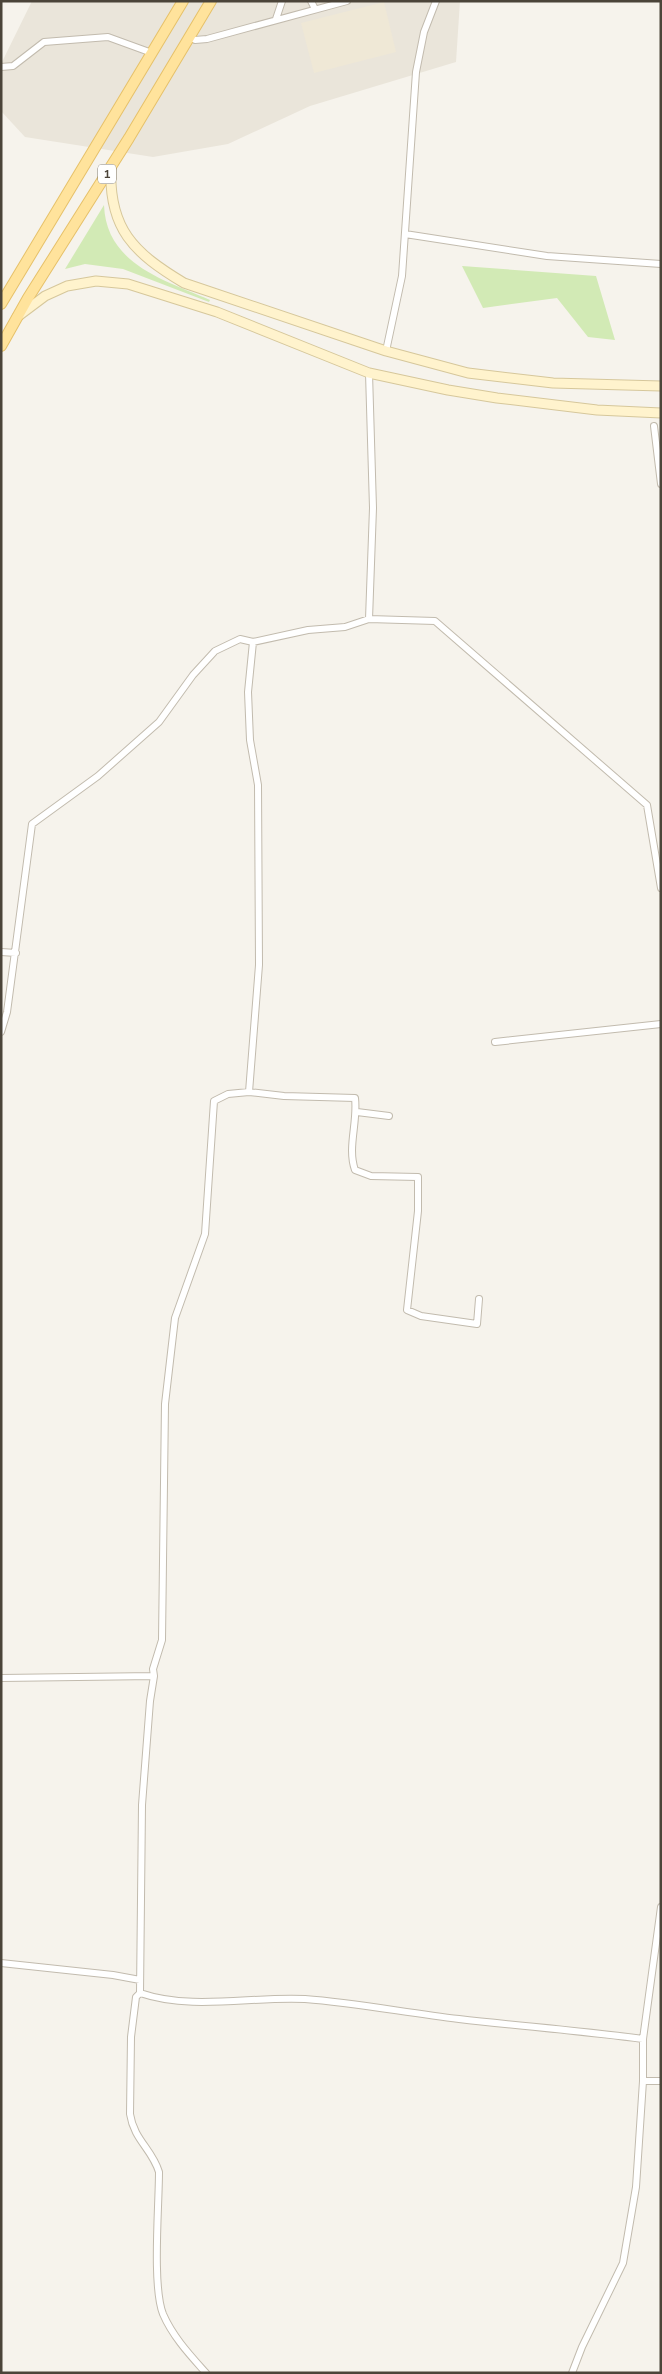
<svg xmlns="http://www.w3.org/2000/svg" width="662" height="2374" font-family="'Nunito Sans',sans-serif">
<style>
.residential{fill:#eae5da}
.education{fill:#efe8d6}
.green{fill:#d2eab5}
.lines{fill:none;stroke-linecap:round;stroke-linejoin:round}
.minor-casing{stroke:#c2bbae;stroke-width:8}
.secondary-casing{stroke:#d6c79b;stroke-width:11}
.primary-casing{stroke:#e6c16a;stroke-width:12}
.minor{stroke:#fff;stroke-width:6}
.secondary{stroke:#fff3cd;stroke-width:9}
.primary{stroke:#ffe39c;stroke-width:10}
.labels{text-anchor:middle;stroke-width:4;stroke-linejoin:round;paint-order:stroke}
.shield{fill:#fff;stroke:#817c74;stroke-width:1}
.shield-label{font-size:12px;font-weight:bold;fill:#4b4439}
</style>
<rect width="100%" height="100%" fill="#f6f3ec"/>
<path class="residential" d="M 32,1 L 460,1 L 456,62 L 310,106 L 228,144 L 153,157 L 25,137 L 1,111 L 1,64 Z"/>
<path class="education" d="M 384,2 L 396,52 L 314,73 L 301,23 Z"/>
<path class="green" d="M 104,205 C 106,264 164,280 210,300 L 209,302 L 123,269 L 85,264 L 65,269 Z
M 462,266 L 596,276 L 615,340 L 588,337 L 557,298 L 483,308 Z"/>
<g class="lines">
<defs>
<path id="minor" d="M 311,1 L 315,9
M 276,19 L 282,1
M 190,37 L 195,40 L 207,39 L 347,1
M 1,67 L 13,66 L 44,42 L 108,37 L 152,53
M 405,234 L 547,256 L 661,264
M 386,351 L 402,276 L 416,72 L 424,32 L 436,1
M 369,373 L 373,508 L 369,619
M 654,426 L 661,484
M 1,952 L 16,953
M 1,1032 L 7,1012 L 32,824 L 98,776 L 159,722 L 193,675 L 215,651 L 240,639 L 253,642
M 495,1042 L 661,1024
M 249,1092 L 284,1096 L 355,1098 C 358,1122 347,1148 355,1170 L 371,1176 L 418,1177 L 418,1211 L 407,1310 L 421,1316 L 477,1324 L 479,1299
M 357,1112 L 389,1116
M 1,1678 L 154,1676
M 1,1963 L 113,1975 L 140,1980
M 140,1993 C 193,2011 251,1996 305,1999 C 357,2003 407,2013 459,2019 C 520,2026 582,2031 643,2039
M 643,2081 L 661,2081
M 206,2373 C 190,2355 173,2337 163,2314 C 152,2286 159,2206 159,2172 C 152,2149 134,2140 130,2114 L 131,2037 L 136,1997 L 140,1993 L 142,1805 L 150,1701 L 154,1676 L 153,1669 L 162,1640 L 165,1404 L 175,1318 L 205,1234 L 214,1101 L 228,1094 L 249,1092 L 259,965 L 258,785 L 250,740 L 248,692 L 253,642 L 308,630 L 345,627 L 369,619 L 435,621 L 647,805 L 661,888
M 572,2373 L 582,2347 L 623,2263 L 636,2187 L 643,2081 L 643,2039 L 661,1907"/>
<path id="secondary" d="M 111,166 C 108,229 134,253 184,283 L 386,351 L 468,373 L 553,383 L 661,386
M 17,317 L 45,296 L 67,286 L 96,281 L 128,284 L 217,312 L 369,373 L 448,390 L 497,398 L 597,410 L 661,413"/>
<path id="primary" d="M 1,304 L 183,1
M 1,346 L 28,298 L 129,138 L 211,1"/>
</defs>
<use href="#minor" class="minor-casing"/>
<use href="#secondary" class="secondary-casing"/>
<use href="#primary" class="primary-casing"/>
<use href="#minor" class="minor"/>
<use href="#secondary" class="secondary"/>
<use href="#primary" class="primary"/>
</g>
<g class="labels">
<rect class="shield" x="98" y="164.5" width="18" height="19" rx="4"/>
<g class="shield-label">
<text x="107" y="178">1</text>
</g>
</g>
<rect width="662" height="2374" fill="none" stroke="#4b4439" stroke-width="5"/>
</svg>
